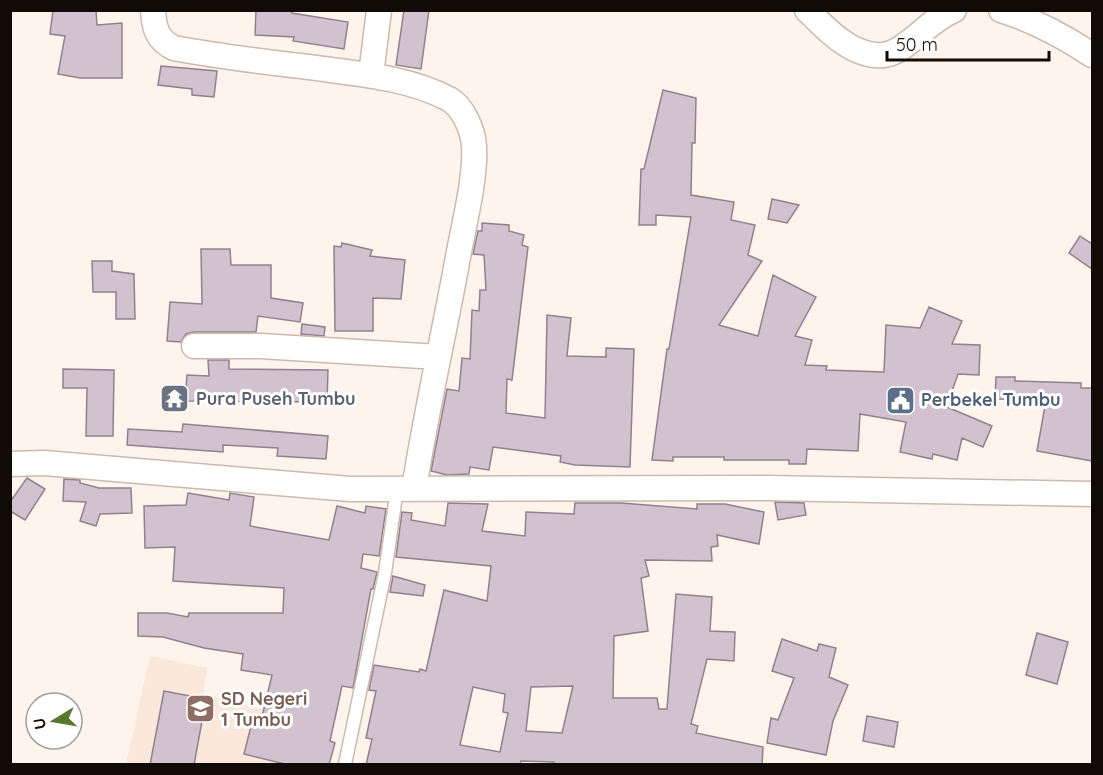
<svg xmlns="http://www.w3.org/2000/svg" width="1103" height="775" font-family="Quicksand,sans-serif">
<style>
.built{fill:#fbe8da}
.building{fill:#d2c2cf;stroke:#90818d;stroke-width:1.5;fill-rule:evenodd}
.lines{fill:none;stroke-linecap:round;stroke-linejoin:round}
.lane-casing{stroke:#cbbaae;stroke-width:15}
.street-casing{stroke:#cbbaae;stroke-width:27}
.lane{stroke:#fff;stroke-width:12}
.street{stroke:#fff;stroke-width:24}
.labels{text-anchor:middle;stroke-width:6;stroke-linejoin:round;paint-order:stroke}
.worship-label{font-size:18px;font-weight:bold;fill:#5b616d;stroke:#fff;text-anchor:start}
.service-label{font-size:18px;font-weight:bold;fill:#4e5e75;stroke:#fff;text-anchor:start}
.education-label{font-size:18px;font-weight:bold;fill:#785e54;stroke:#fff;text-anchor:start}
</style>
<rect width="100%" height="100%" fill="#fef4ec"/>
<path class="built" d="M 150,656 L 207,668 L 203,694 L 321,724 L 314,764 L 126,764 Z"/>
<path class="building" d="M 53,10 L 96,10 L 97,25 L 122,23 L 122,78 L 80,78 L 58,74 L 65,36 L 50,34 Z
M 256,10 L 292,10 L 292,13 L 348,22 L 344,49 L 293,41 L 294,37 L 255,35 Z
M 404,10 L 429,10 L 421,69 L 396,65 Z
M 161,66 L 217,71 L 214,97 L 192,95 L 192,89 L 158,85 Z
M 663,90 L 696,98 L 695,143 L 692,143 L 691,195 L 734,202 L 731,220 L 755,225 L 748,255 L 762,261 L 719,325 L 758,336 L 773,275 L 816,297 L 795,336 L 812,340 L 805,365 L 827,366 L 826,370 L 884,372 L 886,325 L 920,328 L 929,307 L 962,321 L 952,344 L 980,345 L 979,375 L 958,374 L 950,397 L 921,396 L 992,426 L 983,447 L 962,438 L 957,460 L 933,454 L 932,459 L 900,452 L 906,422 L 860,414 L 858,451 L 807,449 L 806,464 L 789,464 L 789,460 L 724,460 L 724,457 L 673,457 L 673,461 L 652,460 L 667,349 L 669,349 L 691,217 L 656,215 L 656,225 L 639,225 L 641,169 L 644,169 Z
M 772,199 L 799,205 L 787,223 L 768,219 Z
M 482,223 L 509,225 L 509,231 L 524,235 L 522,245 L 528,247 L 512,380 L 507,379 L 506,413 L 545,418 L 547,315 L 571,318 L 567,356 L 606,357 L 606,348 L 634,349 L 630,467 L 575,465 L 560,462 L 561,456 L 493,447 L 489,470 L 470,467 L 469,474 L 447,475 L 431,471 L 447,389 L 459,391 L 462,358 L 470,359 L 472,310 L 479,311 L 480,290 L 486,290 L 484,255 L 473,254 L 478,231 L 482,231 Z
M 1080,236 L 1092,244 L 1092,269 L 1069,253 Z
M 342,243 L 372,250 L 370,256 L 405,260 L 401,299 L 373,298 L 373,331 L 335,331 L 334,246 L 341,247 Z
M 201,249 L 230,249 L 231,265 L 271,265 L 271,298 L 303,303 L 300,322 L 258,316 L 256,332 L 194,332 L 186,334 L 181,342 L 167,341 L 170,302 L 202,304 Z
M 92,261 L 112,261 L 112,271 L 134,274 L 135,319 L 116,319 L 116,292 L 93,292 Z
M 302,324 L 325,327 L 324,336 L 301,334 Z
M 208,360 L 229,360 L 229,369 L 328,370 L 327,402 L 185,401 L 187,375 L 209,376 Z
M 63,369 L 114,370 L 113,436 L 86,436 L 87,388 L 63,388 Z
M 996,377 L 1015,377 L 1015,381 L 1081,383 L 1081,388 L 1092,388 L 1092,461 L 1037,451 L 1046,400 L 995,399 Z
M 183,424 L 328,436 L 326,459 L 277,456 L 278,448 L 223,445 L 223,452 L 127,445 L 128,429 L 182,432 Z
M 27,478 L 45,489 L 25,520 L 10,511 L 10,502 Z
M 64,479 L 80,480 L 80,483 L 99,488 L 131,488 L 132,513 L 100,514 L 96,526 L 80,521 L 86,502 L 63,501 Z
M 188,493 L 229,500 L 230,493 L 254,497 L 250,526 L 329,540 L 337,506 L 365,513 L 366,506 L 386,509 L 379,556 L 363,554 L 361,568 L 377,572 L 373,589 L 371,589 L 353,688 L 342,686 L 330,741 L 335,743 L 329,765 L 289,765 L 244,754 L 252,722 L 260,725 L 272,675 L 241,670 L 243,654 L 204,648 L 163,637 L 138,636 L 138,613 L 167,613 L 188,617 L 189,613 L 283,613 L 284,588 L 173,581 L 175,547 L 145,548 L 144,506 L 186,505 Z
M 775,502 L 804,503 L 806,515 L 778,520 Z
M 448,503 L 488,504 L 482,531 L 525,536 L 526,512 L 574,514 L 575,503 L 621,503 L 697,509 L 697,504 L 725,504 L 764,512 L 759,544 L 717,535 L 718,546 L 711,547 L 712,561 L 645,560 L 649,576 L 641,578 L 648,631 L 614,636 L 613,698 L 657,698 L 659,709 L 667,709 L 676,594 L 712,597 L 710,631 L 735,632 L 734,661 L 707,659 L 691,724 L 698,726 L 696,733 L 763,747 L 762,765 L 554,765 L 554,762 L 521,761 L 520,765 L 366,765 L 372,739 L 366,738 L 376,691 L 369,690 L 374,665 L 419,672 L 420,669 L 426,671 L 444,590 L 487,601 L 491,566 L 396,557 L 402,512 L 412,513 L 411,520 L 445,526 ZM 573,686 L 562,733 L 526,731 L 531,687 ZM 473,687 L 505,694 L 503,712 L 508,713 L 500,752 L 460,745 Z
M 393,576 L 425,585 L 423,596 L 390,592 Z
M 1037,633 L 1068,642 L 1057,684 L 1026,675 Z
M 782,639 L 817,651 L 819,644 L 836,648 L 829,677 L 848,685 L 833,721 L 826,755 L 767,743 L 771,718 L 778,720 L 794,678 L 772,671 Z
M 164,691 L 206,699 L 194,765 L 150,765 Z
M 867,716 L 898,722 L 894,747 L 863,741 Z"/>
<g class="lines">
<defs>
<path id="lane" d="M 345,764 L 385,573 L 397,489"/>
<path id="street" d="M 153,10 C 154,28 157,40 174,48 C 225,58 279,63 331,70 C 370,75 413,80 449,99 C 463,107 473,130 474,146 C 476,178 464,224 458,257 C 444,335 426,411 414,489
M 807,10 C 826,29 853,58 883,55 C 894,54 903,47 912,40 C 926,29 937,17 954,10
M 1001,10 C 1033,20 1065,37 1092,55
M 371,75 L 379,10
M 194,346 L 261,346 L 438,357
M 10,464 L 44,463 L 350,489 L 768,488 L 1092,494"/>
</defs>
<use href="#lane" class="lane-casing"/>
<use href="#street" class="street-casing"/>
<use href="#lane" class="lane"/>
<use href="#street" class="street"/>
</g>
<defs>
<symbol id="temple-square" viewBox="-11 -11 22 22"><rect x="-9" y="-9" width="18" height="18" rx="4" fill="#6b7280" stroke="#fff"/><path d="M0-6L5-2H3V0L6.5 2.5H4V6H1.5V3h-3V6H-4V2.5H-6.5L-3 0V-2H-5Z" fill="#fff"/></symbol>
<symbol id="civic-square" viewBox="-11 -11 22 22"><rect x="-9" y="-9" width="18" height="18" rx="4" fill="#5c6f8a" stroke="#fff"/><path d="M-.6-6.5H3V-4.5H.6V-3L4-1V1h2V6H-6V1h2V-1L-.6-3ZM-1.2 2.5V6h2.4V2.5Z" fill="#fff"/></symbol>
<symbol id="school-square" viewBox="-11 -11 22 22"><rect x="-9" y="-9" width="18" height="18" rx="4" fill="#8d6e63" stroke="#fff"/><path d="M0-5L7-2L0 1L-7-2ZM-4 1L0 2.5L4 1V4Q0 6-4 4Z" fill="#fff"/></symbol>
</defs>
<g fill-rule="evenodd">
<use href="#temple-square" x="158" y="382" width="33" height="33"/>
<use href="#civic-square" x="884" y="384" width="33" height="33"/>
<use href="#school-square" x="184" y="692" width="33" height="33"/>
</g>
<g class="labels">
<g class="worship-label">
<text x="196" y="405">Pura Puseh Tumbu</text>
</g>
<g class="service-label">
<text x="921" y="406">Perbekel Tumbu</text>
</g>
<g class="education-label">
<text x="221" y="705">SD Negeri<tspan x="221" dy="21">1 Tumbu</tspan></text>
</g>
</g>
<rect width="1103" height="775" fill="none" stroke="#110b08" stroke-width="24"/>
<g transform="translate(54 721) rotate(259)"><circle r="28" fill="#ffffff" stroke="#a09d9c" stroke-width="1.5"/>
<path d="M0-4.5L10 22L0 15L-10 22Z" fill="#58782f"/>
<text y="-9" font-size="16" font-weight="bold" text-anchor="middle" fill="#110b08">U</text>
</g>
<path d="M887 51v9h162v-9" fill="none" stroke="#110b08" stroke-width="3"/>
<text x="896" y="51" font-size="18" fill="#110b08" stroke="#ffffff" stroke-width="4.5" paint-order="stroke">50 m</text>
</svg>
